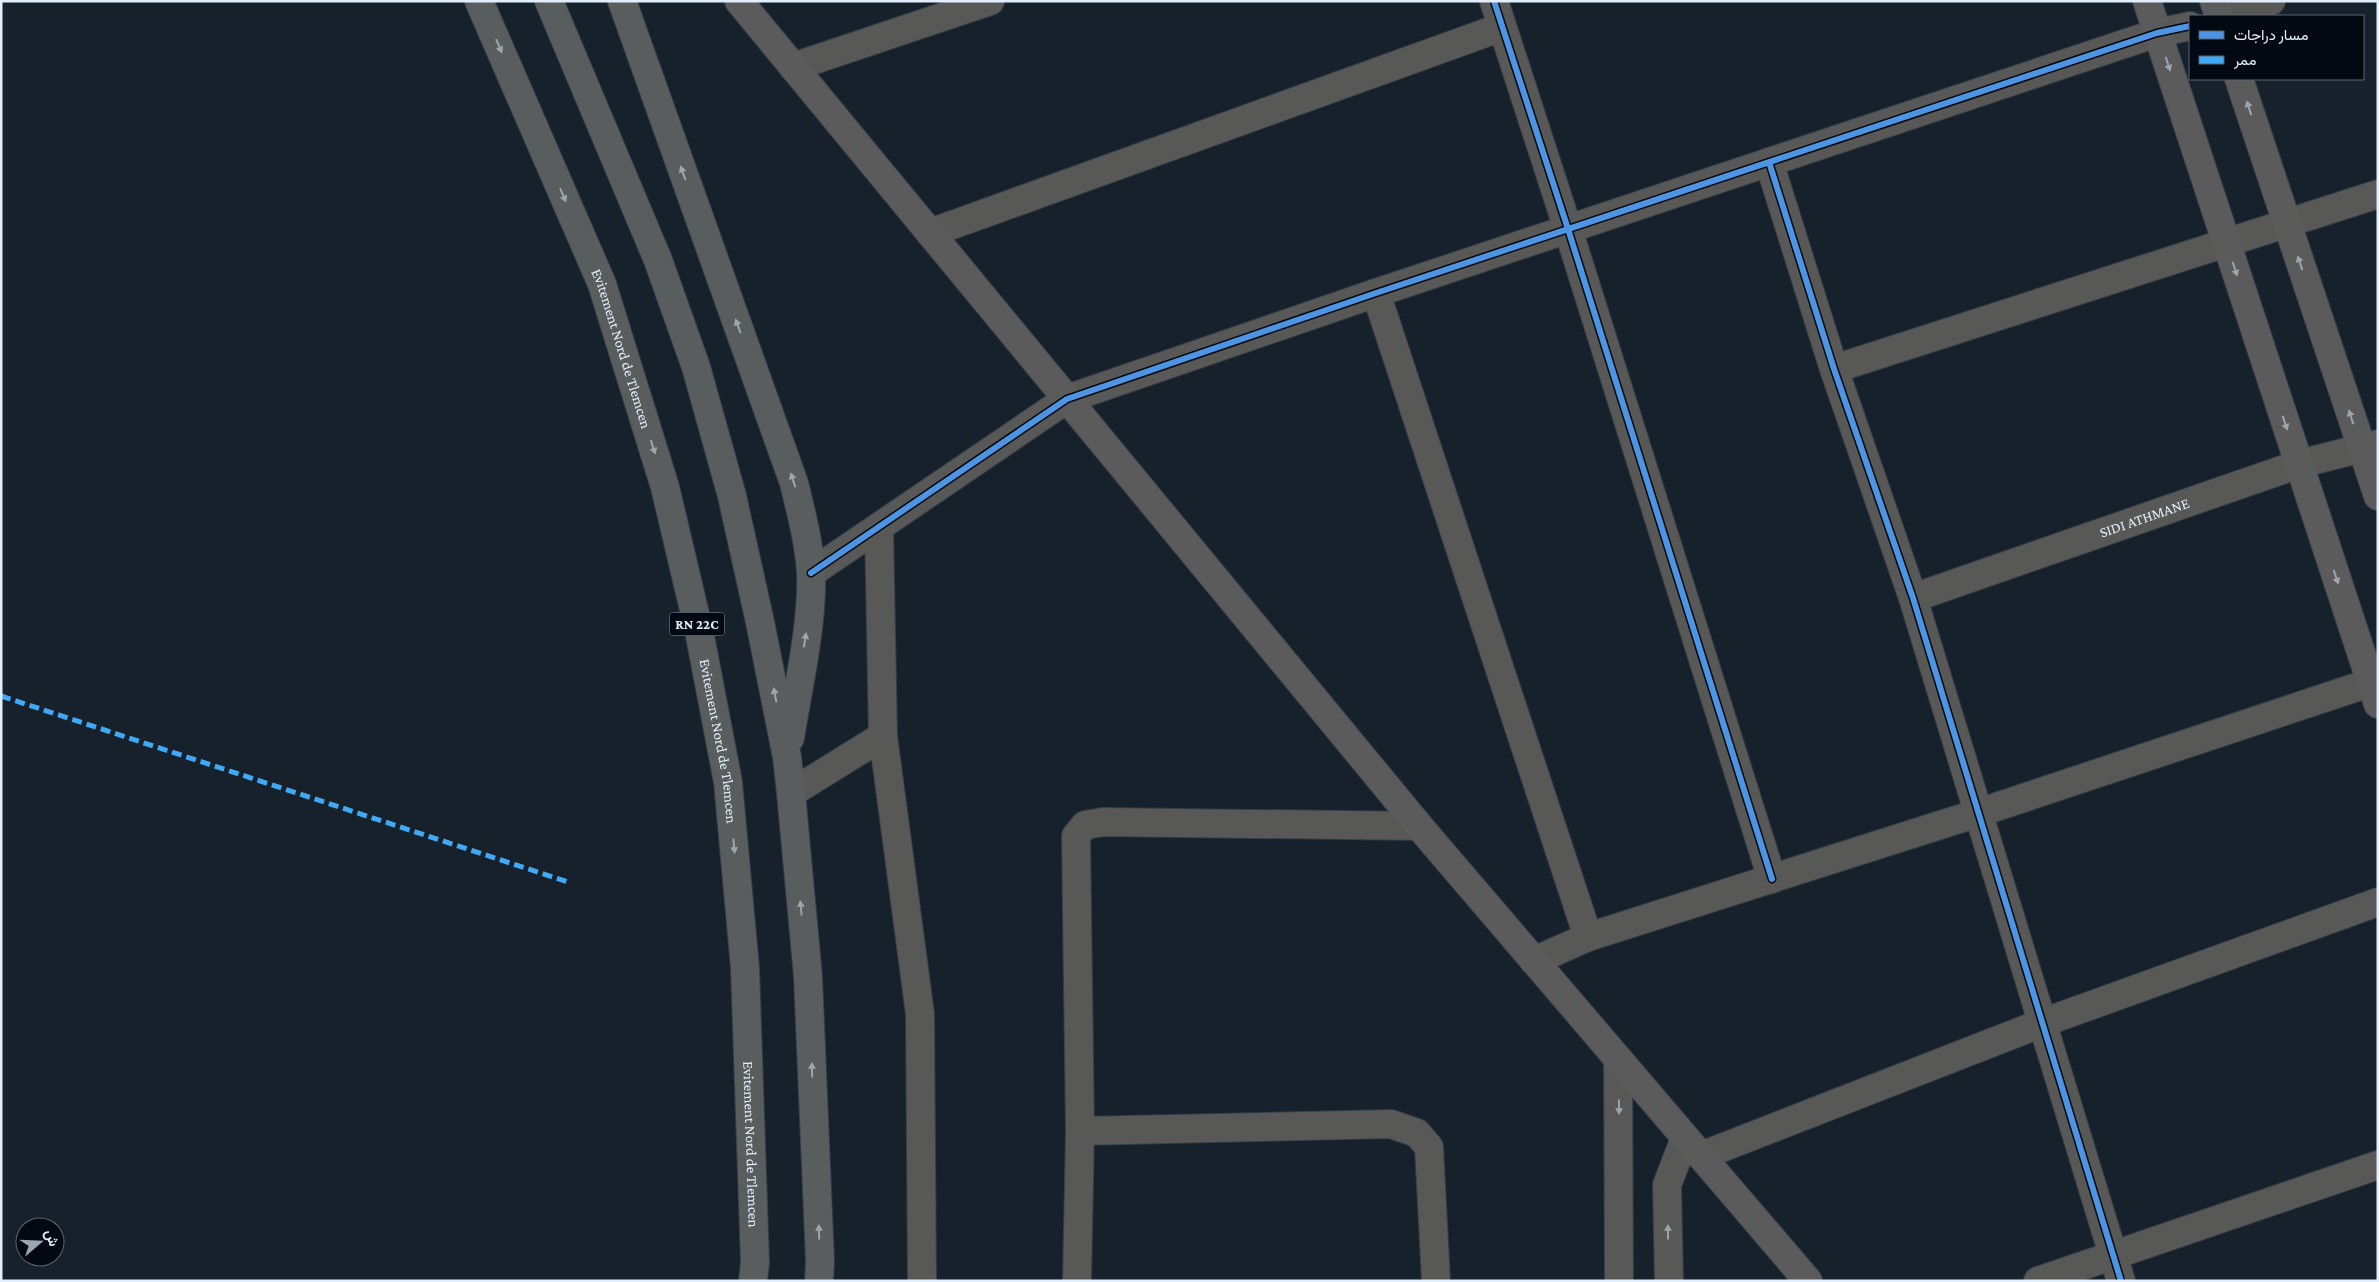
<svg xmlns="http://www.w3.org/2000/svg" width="2379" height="1282" font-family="'Crimson Pro',Vazirmatn,serif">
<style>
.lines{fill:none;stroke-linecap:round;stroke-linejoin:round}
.minor-casing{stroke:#343e48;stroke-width:30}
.tertiary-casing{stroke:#343e48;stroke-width:30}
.secondary-casing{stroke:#343e48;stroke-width:30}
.trunk-casing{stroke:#343e48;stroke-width:30}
.minor{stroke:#585856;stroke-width:28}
.tertiary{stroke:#585856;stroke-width:28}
.secondary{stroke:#5a5b5a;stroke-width:28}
.trunk{stroke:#5a5d5d;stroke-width:28}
.quiet{stroke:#3fa9f5;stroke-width:5;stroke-dasharray:10 5;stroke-linecap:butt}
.cycleway-casing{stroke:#030912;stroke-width:9}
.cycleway{stroke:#4d94e3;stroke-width:6}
.oneway{fill:#9ea6ad}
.oneway2{fill:#9ea4ac}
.oneway3{fill:#9da3aa}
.labels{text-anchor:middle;stroke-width:5;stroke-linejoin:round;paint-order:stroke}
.shield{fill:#030912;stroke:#9fa9b6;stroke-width:1}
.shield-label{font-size:14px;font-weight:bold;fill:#e2eefd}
.street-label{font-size:15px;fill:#e2eefd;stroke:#030912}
</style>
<rect width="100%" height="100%" fill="#16212c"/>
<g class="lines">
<defs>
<g id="minor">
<path d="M 1494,1 L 1568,229 L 1772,879"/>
<path d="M 2228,16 L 2271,1"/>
<path d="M 1769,162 L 1834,369 L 1913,598 L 2121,1281"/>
<path d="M 930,233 L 1502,27"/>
<path d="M 1376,293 L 1588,937"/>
<path d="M 1834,369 L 2378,194"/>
<path d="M 879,528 L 883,736 L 920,1014 L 922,1281"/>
<path d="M 811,573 L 1067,399 L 1376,293 L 2157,33 L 2190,26"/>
<path id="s1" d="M 1913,598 L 2299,464 L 2378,444"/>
<path d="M 791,793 L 883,736"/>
<path d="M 1534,961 L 1588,937 L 1978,813 L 2378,680"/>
<path d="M 1618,1059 L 1619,1281"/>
<path d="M 1080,1131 L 1391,1124 L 1417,1133 L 1429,1147 L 1436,1281"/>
<path d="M 1701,1156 L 2042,1023 L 2378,902"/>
<path d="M 1077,1281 L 1080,1131 L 1076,836 L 1085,825 L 1103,822 L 1419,826"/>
<path d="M 1669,1281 L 1667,1185 L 1685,1138"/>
<path d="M 2038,1281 L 2378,1165"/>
</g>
<path id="tertiary" d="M 793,67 L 990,1"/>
<path id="secondary" d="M 739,1 L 1419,826 L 1808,1281
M 2147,1 L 2378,704
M 2214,1 L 2219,16
M 2239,79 L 2378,496"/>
<g id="trunk">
<path id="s2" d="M 479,1 L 602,284 L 665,487 L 699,631 L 728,782 L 745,968 L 755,1262 L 753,1281"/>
<path d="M 549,1 L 658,260 L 696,367 L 732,496 L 760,622 L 787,757 L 791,793 L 808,977 L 820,1261 L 819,1281"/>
<path d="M 622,1 L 794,483 C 801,512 809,542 811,572 C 813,624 798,687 790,738"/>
</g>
</defs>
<use href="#minor" class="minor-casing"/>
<use href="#tertiary" class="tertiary-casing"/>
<use href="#secondary" class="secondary-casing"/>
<use href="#trunk" class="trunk-casing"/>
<use href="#minor" class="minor"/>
<use href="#tertiary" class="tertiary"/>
<use href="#secondary" class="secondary"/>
<use href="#trunk" class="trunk"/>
<path class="quiet" d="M 1,696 L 568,882"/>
<defs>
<path id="cycleway" d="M 1494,1 L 1568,229 L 1772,879
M 1769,162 L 1834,369 L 1913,598 L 2121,1281
M 811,573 L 1067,399 L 1376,293 L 2157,33 L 2190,26"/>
</defs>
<use href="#cycleway" class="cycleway-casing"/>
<use href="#cycleway" class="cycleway"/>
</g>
<defs><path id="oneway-solid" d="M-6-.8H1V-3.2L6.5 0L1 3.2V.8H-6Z" transform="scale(1.25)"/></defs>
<g class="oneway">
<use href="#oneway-solid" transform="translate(499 46) rotate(67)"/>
<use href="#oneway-solid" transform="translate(683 173) rotate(-110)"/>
<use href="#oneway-solid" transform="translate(563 195) rotate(67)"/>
<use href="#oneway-solid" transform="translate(738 326) rotate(-110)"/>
<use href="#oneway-solid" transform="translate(653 447) rotate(73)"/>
<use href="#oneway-solid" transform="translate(793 480) rotate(-108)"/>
<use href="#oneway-solid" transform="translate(805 640) rotate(-81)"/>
<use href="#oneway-solid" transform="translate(775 695) rotate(-101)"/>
<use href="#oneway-solid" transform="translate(734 846) rotate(85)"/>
<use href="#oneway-solid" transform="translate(801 908) rotate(-95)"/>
<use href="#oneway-solid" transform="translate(812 1070) rotate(-92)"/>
<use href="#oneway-solid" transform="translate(819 1232) rotate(-92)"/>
</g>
<g class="oneway2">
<use href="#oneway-solid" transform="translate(2168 64) rotate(72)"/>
<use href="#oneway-solid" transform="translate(2249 108) rotate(-108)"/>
<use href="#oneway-solid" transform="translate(2300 263) rotate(-108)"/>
<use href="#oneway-solid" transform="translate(2235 269) rotate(72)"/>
<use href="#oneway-solid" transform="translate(2351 417) rotate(-108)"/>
<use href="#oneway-solid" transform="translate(2285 423) rotate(72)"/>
<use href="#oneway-solid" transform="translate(2336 577) rotate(72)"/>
</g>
<g class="oneway3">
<use href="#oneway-solid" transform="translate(1619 1107) rotate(89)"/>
<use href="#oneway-solid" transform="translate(1668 1232) rotate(-91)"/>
</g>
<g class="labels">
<rect class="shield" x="669.5" y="612.5" width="55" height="23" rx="4"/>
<g class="shield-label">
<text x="697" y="629">RN 22C</text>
</g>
<g class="street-label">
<text dy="5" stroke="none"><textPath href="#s2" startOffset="376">Evitement Nord de Tlemcen</textPath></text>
<text dy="5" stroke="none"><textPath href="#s1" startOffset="245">SIDI ATHMANE</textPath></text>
<text dy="5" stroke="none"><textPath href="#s2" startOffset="781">Evitement Nord de Tlemcen</textPath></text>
<text dy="5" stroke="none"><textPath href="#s2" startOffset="1186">Evitement Nord de Tlemcen</textPath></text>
</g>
</g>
<rect width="2379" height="1282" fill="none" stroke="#e2eefd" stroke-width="5"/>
<rect x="2189" y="15" width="175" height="65" fill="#030912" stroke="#5c6570"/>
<rect x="2199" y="31" width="25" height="8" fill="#4d94e3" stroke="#5c6570"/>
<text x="2234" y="40" font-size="15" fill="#e2eefd">مسار دراجات</text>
<rect x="2199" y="56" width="25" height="8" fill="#3fa9f5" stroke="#5c6570"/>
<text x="2234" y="65" font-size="15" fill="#e2eefd">ممر</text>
<g transform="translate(40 1242) rotate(71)"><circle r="24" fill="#030912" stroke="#5c6570"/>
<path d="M0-4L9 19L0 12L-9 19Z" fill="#9ba6b4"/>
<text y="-8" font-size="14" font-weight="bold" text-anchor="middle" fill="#e2eefd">ش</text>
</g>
</svg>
